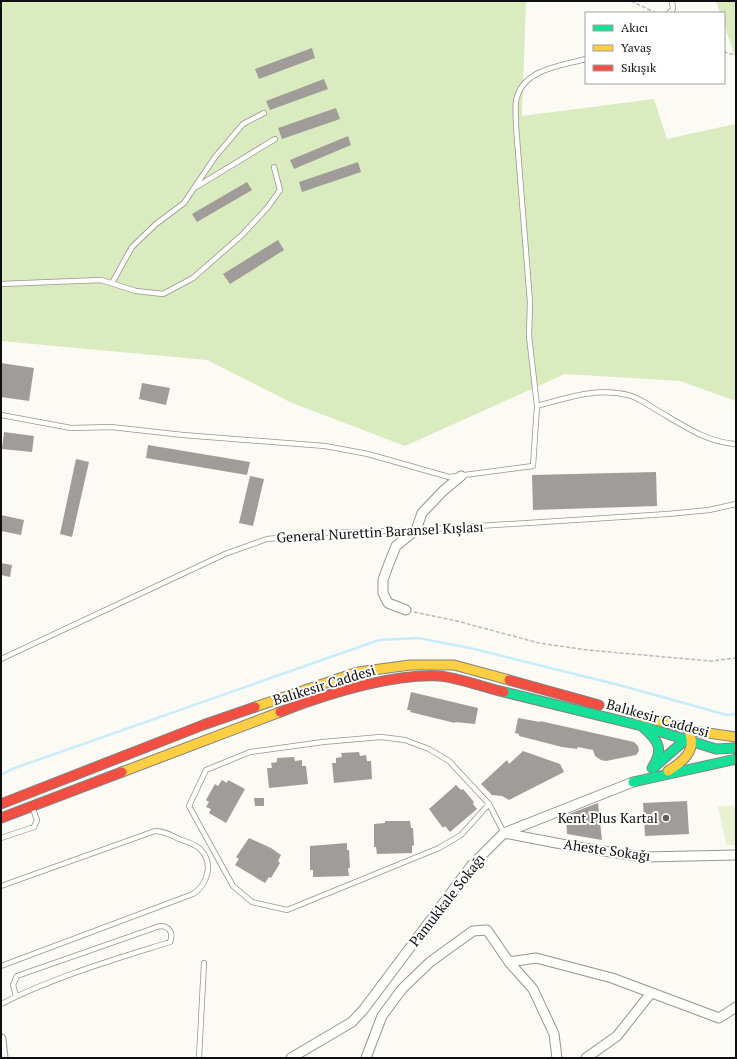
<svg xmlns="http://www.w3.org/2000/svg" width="737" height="1059" font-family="'PT Serif',serif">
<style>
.green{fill:#e8f2d3}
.forest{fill:#daebc0}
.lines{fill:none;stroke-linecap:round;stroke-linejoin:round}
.stream{stroke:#c8edf8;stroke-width:2.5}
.building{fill:#9f9c99}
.lane-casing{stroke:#969592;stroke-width:6}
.street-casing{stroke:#969592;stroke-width:11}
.fast-casing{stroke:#83827f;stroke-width:11}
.slow-casing{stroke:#83827f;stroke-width:11}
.jam-casing{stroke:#83827f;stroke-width:11}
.path{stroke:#b9b9b8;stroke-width:1.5;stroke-dasharray:4 2;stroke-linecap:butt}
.lane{stroke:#fffefd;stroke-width:4.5}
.street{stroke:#fffefd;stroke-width:9}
.fast{stroke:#16e098;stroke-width:9}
.slow{stroke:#ffcf43;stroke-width:9}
.jam{stroke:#f24e42;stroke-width:9}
.poi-dot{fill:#62615f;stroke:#fff;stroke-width:1.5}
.labels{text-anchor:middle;stroke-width:4;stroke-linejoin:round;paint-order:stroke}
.street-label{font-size:14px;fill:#0f0f0f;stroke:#fff}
.poi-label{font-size:14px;fill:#0f0f0f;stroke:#fff;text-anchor:end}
</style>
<rect width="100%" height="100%" fill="#fcfaf4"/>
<path class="green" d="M 736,805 L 736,846 L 726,844 L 718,807 Z"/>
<path class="forest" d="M 1,1 L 526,1 L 522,116 L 654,99 L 667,139 L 735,124 L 735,57 L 724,24 L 724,13 L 720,13 L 716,1 L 736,1 L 736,401 L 680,381 L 565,374 L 405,446 L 292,403 L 207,360 L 1,341 Z"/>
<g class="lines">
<path class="stream" d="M 1,775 L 12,769 L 379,640 L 418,638 L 470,648 L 619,685 L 727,715 L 736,714"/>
</g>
<path class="building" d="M 312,48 L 315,58 L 259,79 L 255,69 Z
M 324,79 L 328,89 L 270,110 L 266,101 Z
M 336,108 L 340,119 L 282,139 L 278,128 Z
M 348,136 L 351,145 L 294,169 L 290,160 Z
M 358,162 L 361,172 L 302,192 L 299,182 Z
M 247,182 L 252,190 L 197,222 L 192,214 Z
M 278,240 L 284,250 L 230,284 L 223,274 Z
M 1,363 L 34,368 L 29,401 L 1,397 Z
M 142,383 L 170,388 L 166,405 L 139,399 Z
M 4,432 L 34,436 L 32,452 L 2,449 Z
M 148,445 L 250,462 L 247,475 L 146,458 Z
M 76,459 L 89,462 L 72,537 L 60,534 Z
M 656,472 L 657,506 L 533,510 L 532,475 Z
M 250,476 L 264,479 L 253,526 L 239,523 Z
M 1,515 L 24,520 L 21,535 L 1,531 Z
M 1,563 L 12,565 L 10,577 L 1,575 Z
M 411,692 L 478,708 L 475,724 L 455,722 L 455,723 L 410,712 L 411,710 L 407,710 Z
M 518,718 L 540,722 L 540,721 L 634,742 L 638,746 L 639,751 L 636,755 L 606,761 L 601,760 L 595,756 L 593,750 L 578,747 L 577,749 L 562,747 L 519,736 L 519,734 L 515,733 Z
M 523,751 L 560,764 L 564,772 L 509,800 L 502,796 L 492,795 L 481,784 L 507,760 L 509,764 Z
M 359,752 L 360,756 L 366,755 L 367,761 L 371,761 L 372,779 L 334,783 L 332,763 L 336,763 L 336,758 L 342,757 L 341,753 Z
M 294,757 L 295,761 L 302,760 L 302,766 L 306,766 L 308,784 L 269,788 L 267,768 L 272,768 L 271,763 L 277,762 L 277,758 Z
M 222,780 L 227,783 L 228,780 L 245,789 L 226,823 L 209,813 L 211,809 L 206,807 L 209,802 L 206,800 L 215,784 L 218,786 Z
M 456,785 L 461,790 L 463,789 L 474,802 L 473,804 L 477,809 L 450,832 L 445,826 L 443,828 L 429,809 Z
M 254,798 L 264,798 L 264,806 L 255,806 Z
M 687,801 L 689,834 L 645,836 L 643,803 Z
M 598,803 L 602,840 L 567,834 L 566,815 Z
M 385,821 L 410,821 L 411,828 L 413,828 L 414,845 L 412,846 L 412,853 L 377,854 L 376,847 L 374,847 L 374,824 L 385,823 Z
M 249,838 L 271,848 L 281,855 L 278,861 L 280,863 L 271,878 L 269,877 L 265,883 L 235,865 L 239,859 L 236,857 Z
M 347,843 L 347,850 L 349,850 L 350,868 L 348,868 L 349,876 L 313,877 L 313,870 L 310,870 L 310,846 Z"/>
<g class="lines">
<defs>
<path id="lane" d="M 669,13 L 673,9 L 672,1
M 196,187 L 275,139
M 112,283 L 132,247 L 156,224 L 184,203 L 215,157 L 243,124 L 264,113
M 1,284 L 101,280 L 136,291 L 163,294 L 193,278 L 242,235 L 268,207 L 280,190 L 274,167
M 537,406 C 566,398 598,387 628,395 C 637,397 647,404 655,409 C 681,424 705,442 736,444
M 1,415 L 71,428 L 111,427 L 183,435 L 325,446 L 368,454 L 449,477 L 533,466 L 537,406 L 529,336 L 530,302 L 516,126 C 516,118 515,109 516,101 C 522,69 560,66 586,59
M 1,659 L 225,554 L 267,539 L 327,533 L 416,530 L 668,514 L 709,510 L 736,504
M 489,804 L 461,835 L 439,848 L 287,910 L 252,902 L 233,886 L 189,806 L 206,770 L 250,752 L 323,742 L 381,737 L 405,740 L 429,749 L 449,761 L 489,804 L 504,833
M 1,838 L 34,827 L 37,820 L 33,809
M 1,886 L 155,831 C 164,831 171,835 179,839 C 187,842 196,844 201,850 C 214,864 207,885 193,894 L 1,966
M 1,1004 C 54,977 113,960 170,942 C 174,933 169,926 160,926 L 17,976 L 13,985 L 16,996
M 199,1058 L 204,963"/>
<path id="street" d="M 406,610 L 388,603 L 383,593 L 383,580 L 388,566 L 396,546 L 416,530 L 422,513 L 443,491 L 461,476
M 504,833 L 577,847 L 644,857 L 736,855
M 509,962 L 536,958 L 612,978 L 719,1018 L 736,1007
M 1,1039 L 3,1058
M 291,1058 L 352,1022 L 364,1009 L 471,866 L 504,833 L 633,782
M 366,1058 L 382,1016 L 402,989 L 430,962 L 473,931 L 487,930 L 509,962 L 533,989 L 554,1034 L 557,1058
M 586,1058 L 617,1036 L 651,993"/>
<path id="fast" d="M 504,692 L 642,726 L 716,749 L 736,748
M 644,728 C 659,741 664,750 652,768
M 653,768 L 691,735
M 633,782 L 736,759"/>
<path id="slow" d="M 255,707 L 358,672 L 410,665 L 454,665 L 509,680
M 636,715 L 701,732 L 736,737
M 668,771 C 682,762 696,752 690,734
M 122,772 L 280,712"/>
<path id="jam" d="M 509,680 L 599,705
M 280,712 C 327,694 388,674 439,676 C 456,677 486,688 504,692
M 1,804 L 203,725 L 255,707
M 1,818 L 122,772"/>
</defs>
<use href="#lane" class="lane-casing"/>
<use href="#street" class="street-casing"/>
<use href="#fast" class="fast-casing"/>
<use href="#slow" class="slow-casing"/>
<use href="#jam" class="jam-casing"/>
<path class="path" d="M 631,1 L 656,13
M 724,51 L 729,54 L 736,54
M 414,612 L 457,621 L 539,643 L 587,650 L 710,661 L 736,658"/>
<use href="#lane" class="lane"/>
<use href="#street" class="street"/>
<use href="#fast" class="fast"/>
<use href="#slow" class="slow"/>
<use href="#jam" class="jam"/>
</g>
<circle class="poi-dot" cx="666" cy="818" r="4"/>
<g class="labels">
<g class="street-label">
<text transform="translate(380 532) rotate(-3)" y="5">General Nurettin Baransel Kışlası</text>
<text transform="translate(324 685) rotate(-17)" y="5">Balıkesir Caddesi</text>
<text transform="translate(658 718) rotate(16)" y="5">Balıkesir Caddesi</text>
<text transform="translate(607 850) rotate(8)" y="5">Aheste Sokağı</text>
<text transform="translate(447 900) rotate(-52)" y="5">Pamukkale Sokağı</text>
</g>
<g class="poi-label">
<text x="658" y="823">Kent Plus Kartal</text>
</g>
</g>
<rect width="737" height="1059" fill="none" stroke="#0f0f0f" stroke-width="4"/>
<rect x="585" y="12" width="140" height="72" fill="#ffffff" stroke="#9f9f9f"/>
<rect x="593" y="25" width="20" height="6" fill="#16e098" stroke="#9f9f9f"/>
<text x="621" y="32" font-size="12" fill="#0f0f0f">Akıcı</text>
<rect x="593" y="45" width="20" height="6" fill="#ffcf43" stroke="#9f9f9f"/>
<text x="621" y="52" font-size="12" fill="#0f0f0f">Yavaş</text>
<rect x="593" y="65" width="20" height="6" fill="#f24e42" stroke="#9f9f9f"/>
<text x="621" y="72" font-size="12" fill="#0f0f0f">Sıkışık</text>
</svg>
